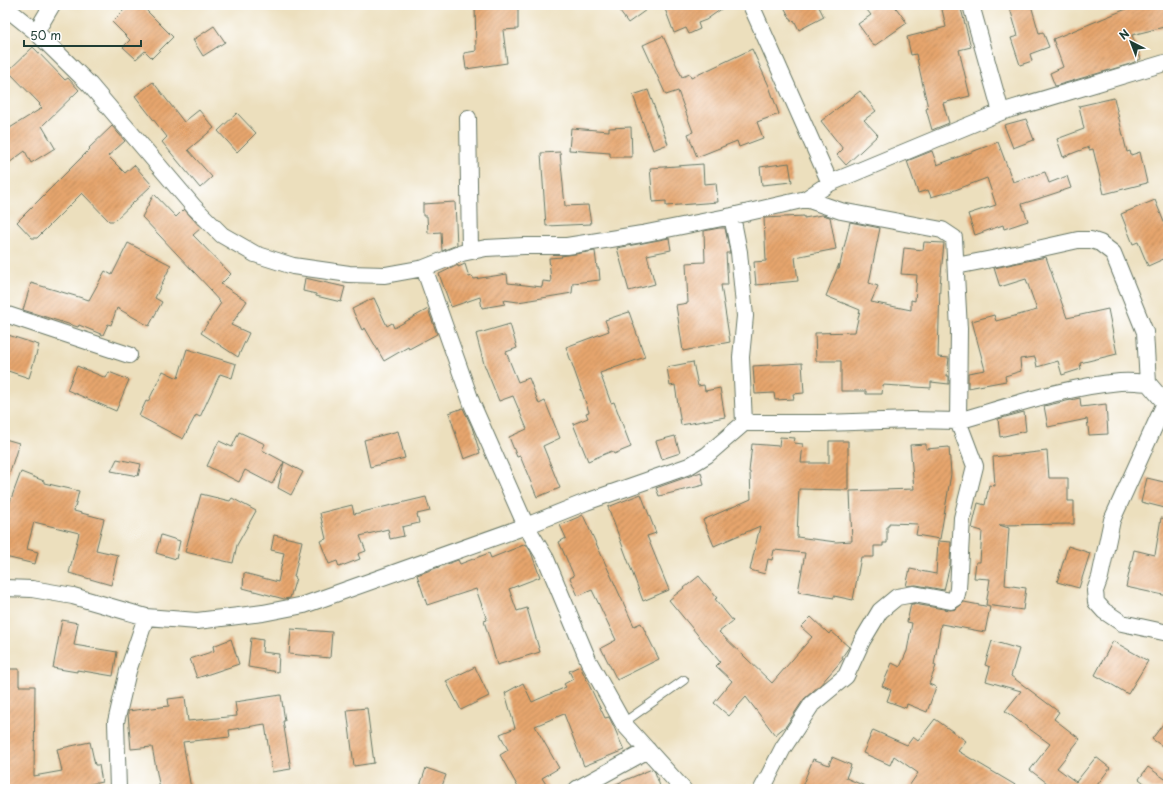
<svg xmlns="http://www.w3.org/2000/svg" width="1173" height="794" font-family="'Playpen Sans',sans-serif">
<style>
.building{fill:url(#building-hatch)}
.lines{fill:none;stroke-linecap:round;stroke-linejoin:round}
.lane-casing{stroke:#677664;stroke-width:10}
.street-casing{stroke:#677664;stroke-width:18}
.lane{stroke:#fff;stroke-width:8}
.street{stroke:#fff;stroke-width:16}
</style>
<defs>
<pattern id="building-hatch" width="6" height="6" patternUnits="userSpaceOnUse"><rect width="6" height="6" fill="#e6a56d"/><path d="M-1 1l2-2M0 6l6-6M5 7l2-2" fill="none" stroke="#ba885a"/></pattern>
</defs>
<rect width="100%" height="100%" fill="#fff"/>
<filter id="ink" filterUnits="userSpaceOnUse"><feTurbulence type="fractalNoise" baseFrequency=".025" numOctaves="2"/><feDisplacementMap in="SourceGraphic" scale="8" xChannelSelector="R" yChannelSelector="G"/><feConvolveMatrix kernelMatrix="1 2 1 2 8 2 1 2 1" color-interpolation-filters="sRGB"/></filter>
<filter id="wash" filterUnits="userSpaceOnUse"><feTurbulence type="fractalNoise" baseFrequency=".012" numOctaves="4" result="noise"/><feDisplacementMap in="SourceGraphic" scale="16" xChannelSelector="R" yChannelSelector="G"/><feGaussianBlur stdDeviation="0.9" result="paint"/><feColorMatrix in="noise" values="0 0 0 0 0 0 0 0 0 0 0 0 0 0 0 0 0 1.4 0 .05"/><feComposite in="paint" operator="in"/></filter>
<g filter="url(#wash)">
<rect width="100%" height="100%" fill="#ecdfbd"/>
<g id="blocks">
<path class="building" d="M 129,5 L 141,5 L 173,37 L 152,58 L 145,51 L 136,59 L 123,47 L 130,40 L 112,22 Z
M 475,5 L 518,5 L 518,29 L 503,30 L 507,63 L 466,69 L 464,53 L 476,51 Z
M 615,5 L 653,5 L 628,23 Z
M 675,5 L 727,5 L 706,20 L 698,23 L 700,29 L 689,34 L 686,28 L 674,33 L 665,9 Z
M 783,5 L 818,5 L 824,17 L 799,30 L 794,20 L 792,22 Z
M 874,5 L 894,5 L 907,23 L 874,46 L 858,24 L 871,15 L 867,10 Z
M 941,5 L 960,5 L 971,47 L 959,50 L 970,96 L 943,103 L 949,123 L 932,130 L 926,109 L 928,108 L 916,54 L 911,55 L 907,37 L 946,27 Z
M 1009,5 L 1031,5 L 1039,33 L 1043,32 L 1049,47 L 1030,54 L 1032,61 L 1020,65 L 1011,38 L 1018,36 Z
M 1136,5 L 1168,5 L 1168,26 L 1132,35 L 1141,59 L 1130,64 L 1055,86 L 1050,73 L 1063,67 L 1053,39 Z
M 214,26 L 225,42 L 203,56 L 193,40 Z
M 663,36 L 682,77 L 690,74 L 691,78 L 752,49 L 769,86 L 779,114 L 757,122 L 763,138 L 739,147 L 737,141 L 697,157 L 688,134 L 693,132 L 678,91 L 666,95 L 643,45 Z
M 33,47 L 65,80 L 68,78 L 79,90 L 42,126 L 55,148 L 31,163 L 25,151 L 5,166 L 5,131 L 42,108 L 39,105 L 40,104 L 8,71 Z
M 153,82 L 184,122 L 199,110 L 214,128 L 188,150 L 212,177 L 200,188 L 162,142 L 167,137 L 135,96 Z
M 648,90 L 668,144 L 653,150 L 633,95 Z
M 860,91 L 876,111 L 864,120 L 878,135 L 846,165 L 837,155 L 843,149 L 821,121 Z
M 1114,98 L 1127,152 L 1130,151 L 1131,155 L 1140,152 L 1147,183 L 1104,194 L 1093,149 L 1089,150 L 1089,147 L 1063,157 L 1057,139 L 1084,129 L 1079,106 Z
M 237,113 L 256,133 L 237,152 L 218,131 Z
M 1026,119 L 1034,140 L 1013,148 L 1004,125 Z
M 112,126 L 125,141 L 108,156 L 125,173 L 134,165 L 152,185 L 114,221 L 109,221 L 82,193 L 37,238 L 32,238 L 17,222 L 90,149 L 89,148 Z
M 631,127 L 632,157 L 610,157 L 610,153 L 569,150 L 571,128 L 609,131 L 609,128 Z
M 998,142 L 1013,182 L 1045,172 L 1049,183 L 1067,176 L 1071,188 L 1022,204 L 1028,221 L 1004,229 L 1003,225 L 975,235 L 968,214 L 996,205 L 987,178 L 955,190 L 931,197 L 928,190 L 918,193 L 907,161 L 932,151 L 937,165 Z
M 560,152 L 565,206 L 588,205 L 591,224 L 546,226 L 541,153 Z
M 789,163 L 792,182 L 762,185 L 760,167 Z
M 703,164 L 704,184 L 716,183 L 718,202 L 666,206 L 666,201 L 653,202 L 650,168 Z
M 154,194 L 176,217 L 184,209 L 201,228 L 193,235 L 231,274 L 221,284 L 247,301 L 231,325 L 249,333 L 238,357 L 201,333 L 221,303 L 210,291 L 211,290 L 142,217 Z
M 1155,200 L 1168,232 L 1168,257 L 1148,266 L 1138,242 L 1133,244 L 1121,214 Z
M 455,202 L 457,245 L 442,251 L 441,232 L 428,233 L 427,216 L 423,216 L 423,204 Z
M 822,215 L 830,217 L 836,249 L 795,257 L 798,281 L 756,285 L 754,262 L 766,261 L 764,218 L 804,216 L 804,218 Z
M 850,222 L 880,228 L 869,283 L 878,286 L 871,302 L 911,310 L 911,300 L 915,301 L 917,275 L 901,274 L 904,248 L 923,250 L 924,242 L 944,243 L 940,285 L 938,357 L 949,358 L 947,376 L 949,376 L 949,384 L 931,382 L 931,388 L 883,385 L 882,394 L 866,394 L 866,391 L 841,391 L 841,361 L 816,361 L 815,333 L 855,332 L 860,310 L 826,296 L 839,264 L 839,269 Z
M 719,228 L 725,228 L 730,253 L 726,253 L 728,285 L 721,285 L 730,342 L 683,351 L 676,305 L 688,303 L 686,263 L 705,262 L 704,231 Z
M 669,238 L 671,250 L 647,255 L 655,284 L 629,291 L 617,248 Z
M 128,243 L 171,265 L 155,298 L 162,302 L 149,326 L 117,308 L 111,325 L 108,324 L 103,335 L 79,325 L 78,327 L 23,310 L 31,283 L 89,300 L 105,271 L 112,275 Z
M 595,251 L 597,268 L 599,268 L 600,280 L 573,283 L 572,293 L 518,302 L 504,300 L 505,304 L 482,308 L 480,297 L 451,307 L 439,274 L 458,265 L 458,267 L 465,264 L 469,277 L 472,276 L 474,279 L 507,274 L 508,283 L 542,287 L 543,281 L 551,282 L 549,258 L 562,257 L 561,256 Z
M 1046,257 L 1067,318 L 1108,309 L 1117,354 L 1080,363 L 1081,369 L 1062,375 L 1058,361 L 1037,367 L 1035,357 L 1020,359 L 1021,371 L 1005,376 L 1006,381 L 968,388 L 968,373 L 985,370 L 972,321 L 994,315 L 996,321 L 1037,310 L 1026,279 L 1000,287 L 994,268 Z
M 305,278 L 345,287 L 341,302 L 316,296 L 316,294 L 303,291 Z
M 374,298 L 387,326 L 392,323 L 394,328 L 428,309 L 437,334 L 409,349 L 408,347 L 384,361 L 365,328 L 362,330 L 352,309 Z
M 629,312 L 645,357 L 600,373 L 611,403 L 614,402 L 631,447 L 614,454 L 612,451 L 588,461 L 573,424 L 588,418 L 586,413 L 589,412 L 566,347 L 609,331 L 605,320 Z
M 510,324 L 517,348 L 506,352 L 518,382 L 529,378 L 539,404 L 545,401 L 560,438 L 543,446 L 560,488 L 537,497 L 520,456 L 517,457 L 509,437 L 527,429 L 513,396 L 499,401 L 484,364 L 476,334 Z
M 5,334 L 39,345 L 29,378 L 5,370 Z
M 187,349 L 236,364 L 232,378 L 220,374 L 200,417 L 196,415 L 183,439 L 139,416 L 146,401 L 148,402 L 163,371 L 178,378 Z
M 693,362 L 698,386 L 704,385 L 705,391 L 720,388 L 725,417 L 681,425 L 675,385 L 670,386 L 667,367 Z
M 802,363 L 804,393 L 793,394 L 794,399 L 775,400 L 774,393 L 755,394 L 753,366 Z
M 77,366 L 106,378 L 109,372 L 129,380 L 116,411 L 67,390 Z
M 1080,398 L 1081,407 L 1106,404 L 1108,434 L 1089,435 L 1087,419 L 1048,427 L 1044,406 Z
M 463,408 L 472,427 L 480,453 L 464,459 L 449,413 Z
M 1024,412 L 1026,431 L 1000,437 L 998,419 Z
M 398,431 L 405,458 L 370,467 L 364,440 Z
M 239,432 L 265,444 L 262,450 L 303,472 L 291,495 L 278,488 L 284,462 L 272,484 L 245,470 L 239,482 L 207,466 L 219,441 L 232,447 Z
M 675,436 L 680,453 L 662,459 L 656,441 Z
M 780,437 L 795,438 L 794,443 L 803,444 L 801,463 L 829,463 L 829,441 L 848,441 L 848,490 L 799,489 L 797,537 L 836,542 L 852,541 L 850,491 L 914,489 L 910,445 L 926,444 L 926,449 L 949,447 L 951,474 L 940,539 L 916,535 L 918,524 L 889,523 L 889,526 L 887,526 L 887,543 L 883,543 L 883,546 L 874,546 L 874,557 L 861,557 L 853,600 L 834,596 L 834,598 L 798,592 L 805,553 L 774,550 L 772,560 L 768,559 L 765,574 L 750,570 L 760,526 L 714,546 L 703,520 L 751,499 L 750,472 L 749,472 L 752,444 L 779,446 Z
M 5,439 L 19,443 L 8,478 L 5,477 Z
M 1047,451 L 1049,478 L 1068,478 L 1068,501 L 1074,501 L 1074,524 L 999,525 L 1009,528 L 1005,585 L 1026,588 L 1023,610 L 986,605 L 990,579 L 974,578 L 976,562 L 980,562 L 982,531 L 972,528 L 978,503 L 985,505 L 989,485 L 995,486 L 993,457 Z
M 117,459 L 141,464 L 138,476 L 111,471 Z
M 21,472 L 44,481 L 44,483 L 79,491 L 74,511 L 104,519 L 96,550 L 118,555 L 111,585 L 69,573 L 79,533 L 34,522 L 27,549 L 38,552 L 35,564 L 5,557 L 5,515 Z
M 701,472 L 704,485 L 659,496 L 656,488 Z
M 1147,478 L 1168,483 L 1168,495 L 1165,508 L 1141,502 Z
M 201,494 L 230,501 L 232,498 L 256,511 L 237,545 L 233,563 L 185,552 Z
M 641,494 L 656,533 L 647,536 L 669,590 L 643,601 L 608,507 Z
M 426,497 L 430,511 L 417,514 L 419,523 L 402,527 L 404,536 L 390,539 L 388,529 L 360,536 L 366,551 L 358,554 L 360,559 L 339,567 L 337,561 L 329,564 L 320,541 L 326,539 L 320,513 L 352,505 L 354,514 Z
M 583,515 L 634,626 L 641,623 L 659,659 L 617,680 L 601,648 L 616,640 L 592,590 L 578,596 L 570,578 L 574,576 L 559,542 L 566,538 L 560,525 Z
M 1161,518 L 1168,519 L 1168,596 L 1126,587 L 1134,550 L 1155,555 Z
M 161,535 L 180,541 L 176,559 L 156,553 Z
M 274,535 L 302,541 L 294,577 L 296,578 L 290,598 L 284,599 L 243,588 L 244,573 L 278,582 L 284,553 L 271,550 Z
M 938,541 L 951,542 L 950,565 L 944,590 L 916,585 L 906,586 L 910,569 L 936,574 Z
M 526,544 L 531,552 L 540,577 L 509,589 L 517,611 L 527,608 L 540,652 L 497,665 L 484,621 L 487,620 L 476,589 L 427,605 L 417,575 L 458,560 L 460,564 L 489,553 L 491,558 Z
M 1068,546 L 1090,553 L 1079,588 L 1057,582 Z
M 699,576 L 717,598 L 715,599 L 733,621 L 719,632 L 772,683 L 812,637 L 801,627 L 811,617 L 829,634 L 831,631 L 849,647 L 842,657 L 843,659 L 820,685 L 804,699 L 786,726 L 775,735 L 746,697 L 729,716 L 714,703 L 732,681 L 716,666 L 720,662 L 669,600 Z
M 964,602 L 990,607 L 985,632 L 941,624 L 934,665 L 936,666 L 929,684 L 936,687 L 927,712 L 907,704 L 906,708 L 887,701 L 891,690 L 882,686 L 892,663 L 900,667 L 907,651 L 912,623 L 907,622 L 911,604 L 914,604 L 950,610 L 956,609 Z
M 62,620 L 78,623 L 74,645 L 117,652 L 113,676 L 77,670 L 77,672 L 53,668 Z
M 291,629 L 332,632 L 330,658 L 289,654 Z
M 251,638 L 263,640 L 262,652 L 279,654 L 278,672 L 248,667 Z
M 231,639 L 239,664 L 197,678 L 190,659 L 214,651 L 213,646 Z
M 992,641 L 1019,649 L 1011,676 L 1059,712 L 1054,719 L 1080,739 L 1057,768 L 1076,782 L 1096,757 L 1110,768 L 1094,789 L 1055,789 L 1030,770 L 1050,744 L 1005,711 L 1021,691 L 986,681 L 990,667 L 985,665 Z
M 1113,641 L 1148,661 L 1128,694 L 1095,675 Z
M 580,666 L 605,718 L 609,717 L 614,727 L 624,750 L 584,766 L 564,714 L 535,726 L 559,768 L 542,778 L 549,789 L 519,789 L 500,755 L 508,750 L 500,734 L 515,728 L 505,693 L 523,683 L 532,702 L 566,687 L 564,684 L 573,679 L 569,671 Z
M 475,667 L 489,696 L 461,710 L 446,681 Z
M 5,669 L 19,669 L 19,686 L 35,686 L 34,776 L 62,771 L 57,749 L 90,742 L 95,765 L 99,765 L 102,782 L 65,789 L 5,789 Z
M 281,695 L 285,721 L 283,721 L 291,769 L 272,772 L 265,724 L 229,730 L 230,737 L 183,742 L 191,789 L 160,789 L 152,747 L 131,749 L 128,714 L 128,711 L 169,706 L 168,699 L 185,697 L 188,721 L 237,716 L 235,702 Z
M 367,708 L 374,763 L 354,766 L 347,710 Z
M 1168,717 L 1168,750 L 1152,739 Z
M 935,719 L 966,741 L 958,751 L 1022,789 L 907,789 L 918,773 L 894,756 L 890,765 L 863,753 L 873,730 L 907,745 L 913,737 L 918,741 Z
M 832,757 L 851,765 L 846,778 L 872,789 L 801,789 L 813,759 L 829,765 Z
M 1148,767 L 1168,781 L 1168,789 L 1152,789 L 1139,779 Z
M 426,768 L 446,775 L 441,789 L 419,789 Z
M 652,769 L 655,772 L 661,789 L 604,789 Z"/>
</g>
</g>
<g filter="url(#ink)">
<use href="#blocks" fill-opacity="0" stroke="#677664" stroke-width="1"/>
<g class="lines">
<defs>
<path id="lane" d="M 623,723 L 684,680"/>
<path id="street" d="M 751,5 L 830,183 L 806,199
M 971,5 L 1001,112
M 5,7 L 36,32 L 90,85 L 194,207 L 222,235 L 255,254 L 293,266 L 349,274 L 385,275 L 424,268 L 462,253 L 486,248 L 524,246 L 567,246 L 642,234 L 732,216 L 806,199 L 841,211 L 942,230 L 954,238 L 959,329 L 958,421 L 911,420 L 824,423 L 744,423 L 707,455 L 689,466 L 586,502 L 526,526 L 304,605 L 263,613 L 197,621 L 146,617 L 73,596 L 32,589 L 5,588
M 36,32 L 52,5
M 468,118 L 470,251
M 830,183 L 1001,112 L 1168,62
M 732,216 L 739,252 L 745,316 L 741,357 L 744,423
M 956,266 L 997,258 L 1078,240 L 1091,240 L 1100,243 L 1113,253 L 1145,332 L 1148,383 L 1165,403 L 1112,520 L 1100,577 L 1095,591 L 1096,602 L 1104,611 L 1122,623 L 1168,633
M 424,268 L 472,404 L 526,526 L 546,559 L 589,662 L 623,723 L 683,789
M 5,314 L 129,355
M 118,789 L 116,722 L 128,671 L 146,617
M 577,789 L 648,750
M 762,789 L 783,748 L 812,704 L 846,676 L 862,641 L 880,611 L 897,597 L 914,594 L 951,601 L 956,598 L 958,589 L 962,518 L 975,466 L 958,421 C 1011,406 1064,387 1120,382 C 1129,381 1138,382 1148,383"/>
</defs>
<use href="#lane" class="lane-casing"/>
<use href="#street" class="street-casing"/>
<use href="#lane" class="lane"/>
<use href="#street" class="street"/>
</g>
</g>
<rect width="1173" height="794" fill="none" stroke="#fff" stroke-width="20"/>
<g transform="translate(1131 42) rotate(318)" stroke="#ffffff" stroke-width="3" paint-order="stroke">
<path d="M0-3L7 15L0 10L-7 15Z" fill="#1f3d34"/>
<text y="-6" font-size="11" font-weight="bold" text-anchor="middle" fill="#1f3d34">N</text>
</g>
<path d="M24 40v6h117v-6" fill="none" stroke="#1f3d34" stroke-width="2"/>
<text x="30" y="40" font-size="12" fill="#1f3d34" stroke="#ffffff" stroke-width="3" paint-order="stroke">50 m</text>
</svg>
